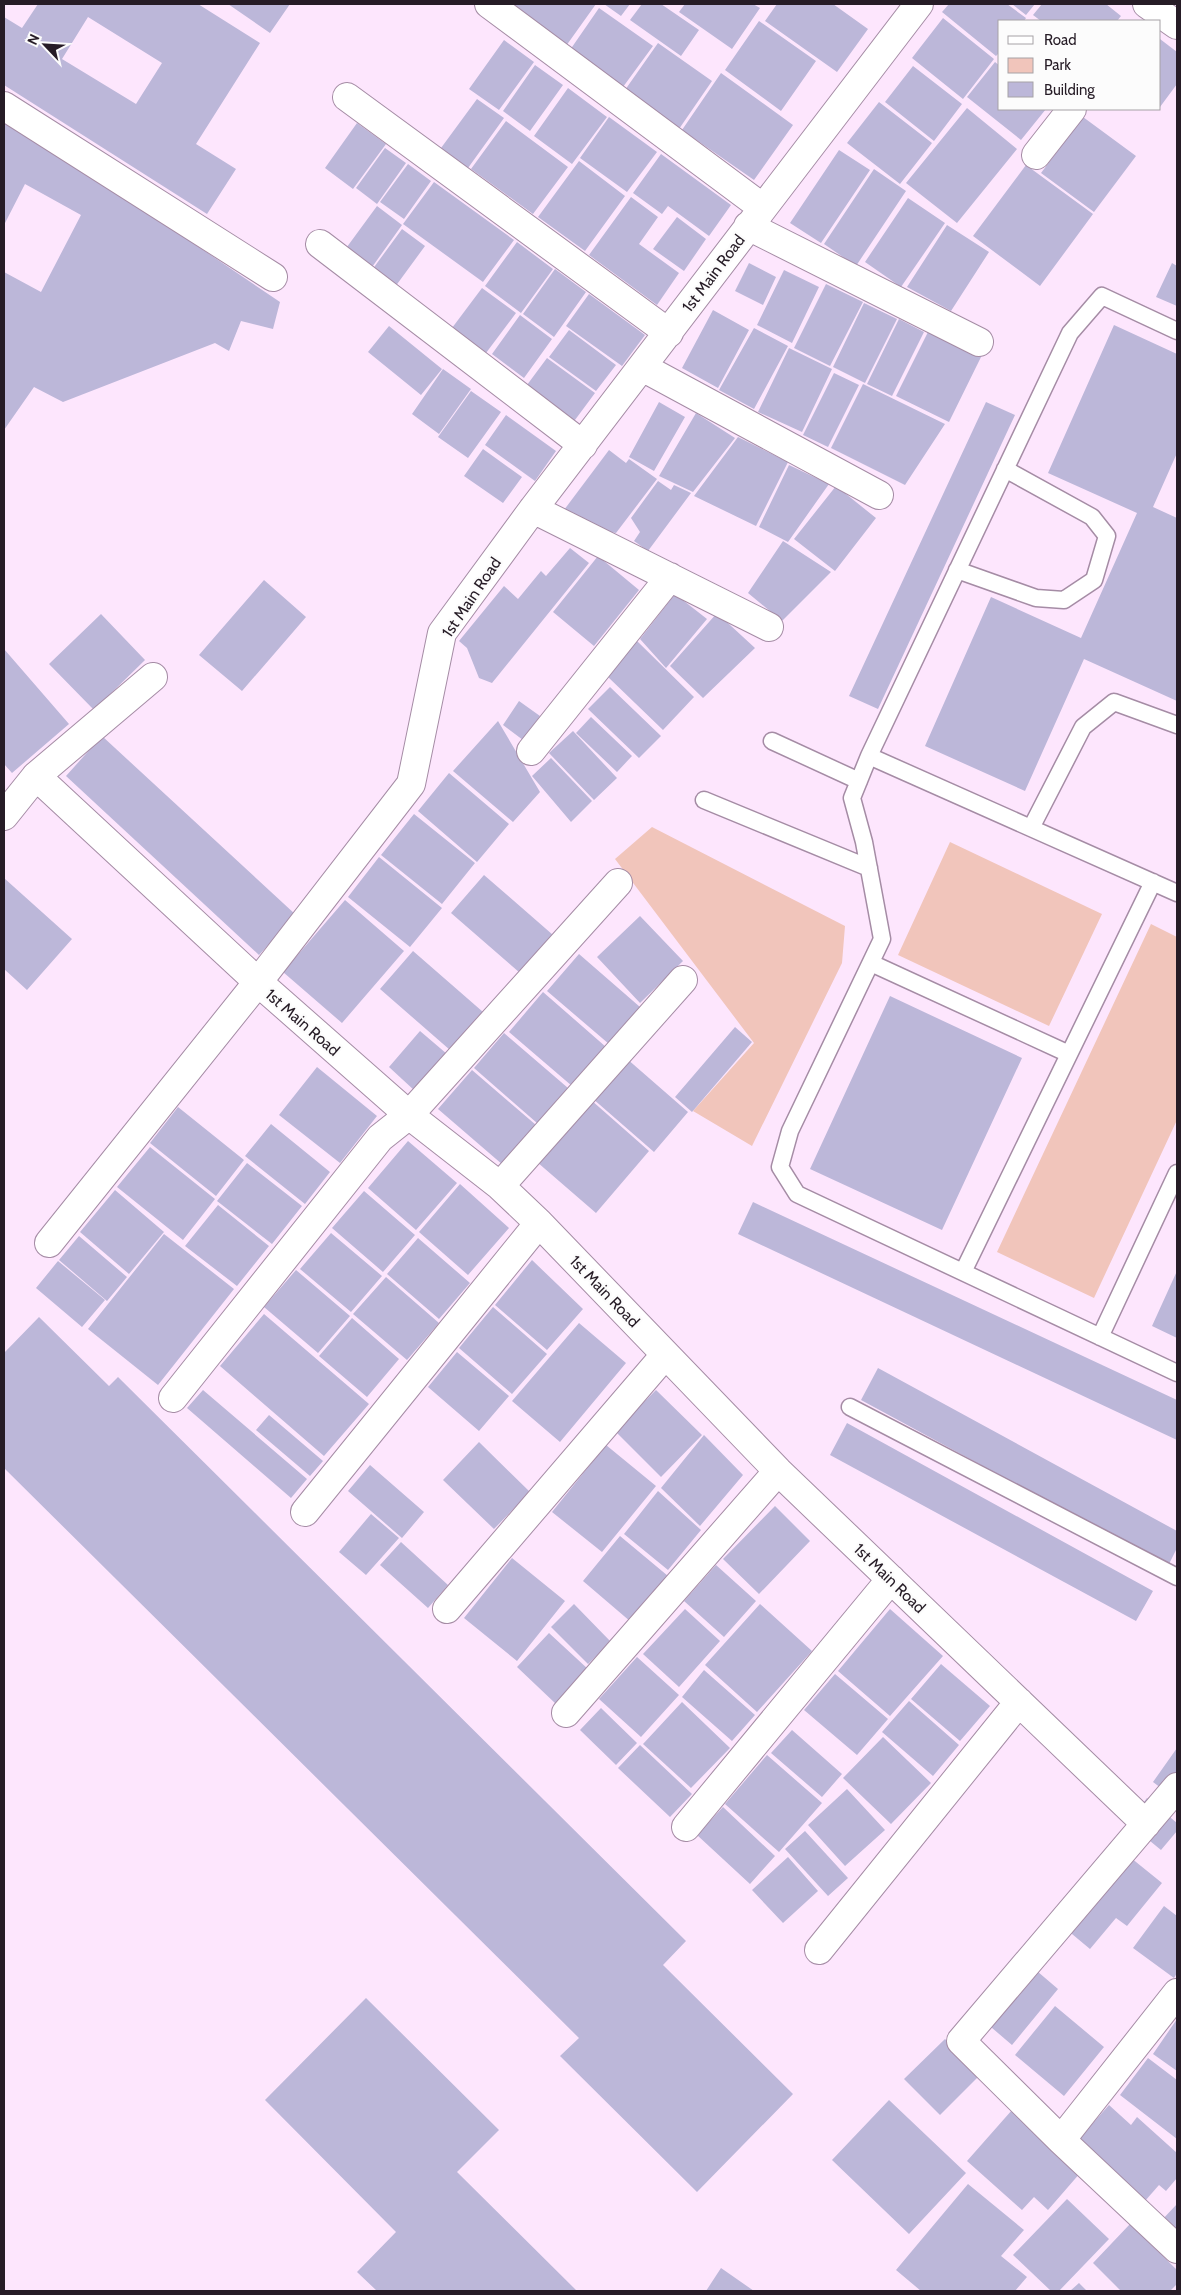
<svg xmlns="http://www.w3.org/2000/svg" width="1181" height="2295" font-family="Cabin,sans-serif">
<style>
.green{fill:#f1c5bb}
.building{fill:#bcb7d9;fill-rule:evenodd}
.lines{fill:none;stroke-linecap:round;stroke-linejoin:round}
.lane-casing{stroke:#a58ca5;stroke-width:19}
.street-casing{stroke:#a58ca5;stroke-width:30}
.secondary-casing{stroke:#a58ca5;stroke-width:30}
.lane{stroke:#fff;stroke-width:16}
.street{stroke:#fff;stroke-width:28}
.secondary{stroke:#fff;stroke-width:28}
.labels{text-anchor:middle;stroke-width:4.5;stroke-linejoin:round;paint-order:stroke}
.street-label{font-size:16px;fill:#261c26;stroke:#fcfcfc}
</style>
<rect width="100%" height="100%" fill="#fde6fd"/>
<path class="green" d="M 652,827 L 845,926 L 842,963 L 752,1146 L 693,1111 L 754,1043 L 615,859 Z
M 950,842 L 1102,914 L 1049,1026 L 898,955 Z
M 1151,924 L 1177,937 L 1177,1120 L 1094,1298 L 997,1252 Z"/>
<path class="building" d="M 38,4 L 198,4 L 260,43 L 196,144 L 236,169 L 207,214 L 4,85 L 4,17 L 22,28 ZM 88,17 L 162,63 L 136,104 L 62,59 Z
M 228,4 L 290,4 L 270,33 Z
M 515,4 L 596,4 L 566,46 L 512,8 Z
M 604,4 L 630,4 L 621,16 Z
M 642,4 L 661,4 L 699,30 L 681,56 L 630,20 Z
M 685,4 L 753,4 L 760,8 L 732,49 L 679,12 Z
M 777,4 L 833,4 L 868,29 L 837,72 L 765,21 Z
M 949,4 L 1007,4 L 1026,18 L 1024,21 L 1000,21 L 1000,52 L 996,56 L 942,12 Z
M 1012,4 L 1035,4 L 1026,15 Z
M 1042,4 L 1106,4 L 1121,16 L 1117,21 L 1041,21 L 1033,15 Z
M 599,8 L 653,46 L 623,87 L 570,50 Z
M 943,18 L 994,59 L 963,99 L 912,58 Z
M 759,21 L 816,61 L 781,111 L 725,70 Z
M 1160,39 L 1177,52 L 1177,84 L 1160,107 Z
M 504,40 L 534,62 L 499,110 L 469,89 Z
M 658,43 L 712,81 L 679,129 L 625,90 Z
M 995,62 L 1000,66 L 1000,109 L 1046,109 L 1021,140 L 967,97 Z
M 535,65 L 563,85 L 530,131 L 503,111 Z
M 913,66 L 962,104 L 934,141 L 885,102 Z
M 721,73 L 793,125 L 754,180 L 682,130 Z
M 568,88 L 607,117 L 572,164 L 534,136 Z
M 477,99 L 504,118 L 468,168 L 441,148 Z
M 879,102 L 932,143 L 900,184 L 847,143 Z
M 967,108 L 1017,149 L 957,223 L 906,183 Z
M 4,115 L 280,302 L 273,329 L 241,321 L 229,351 L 215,343 L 63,402 L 34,387 L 4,430 L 4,272 L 41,292 L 81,215 L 25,184 L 4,225 Z
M 609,117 L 657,152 L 627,192 L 580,158 Z
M 1083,117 L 1136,156 L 1094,212 L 1041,173 Z
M 506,121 L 568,167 L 533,214 L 471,169 Z
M 357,123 L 386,144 L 353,189 L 325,168 Z
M 385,148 L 406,163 L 377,204 L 356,188 Z
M 839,150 L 870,170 L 821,243 L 790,223 Z
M 661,154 L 731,205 L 709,236 L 668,206 L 662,214 L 633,193 Z
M 579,161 L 625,196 L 585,251 L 538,217 Z
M 408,164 L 431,181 L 404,219 L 380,202 Z
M 1026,165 L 1093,214 L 1040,286 L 973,236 Z
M 874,169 L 906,191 L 856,266 L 824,244 Z
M 434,182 L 514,240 L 483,282 L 403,224 Z
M 631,197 L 658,217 L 639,244 L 679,273 L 657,305 L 589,255 Z
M 908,198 L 945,223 L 901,287 L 865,262 Z
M 377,206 L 402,225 L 370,270 L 344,251 Z
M 677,217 L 706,239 L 684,271 L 653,249 Z
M 947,225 L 989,252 L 951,311 L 907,287 Z
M 402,229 L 425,246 L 395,287 L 372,270 Z
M 517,242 L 553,269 L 521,313 L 485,286 Z
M 749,263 L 776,277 L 763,305 L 735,291 Z
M 1172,263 L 1177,266 L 1177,306 L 1156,297 Z
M 555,269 L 586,292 L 554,337 L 523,314 Z
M 784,270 L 819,287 L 792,343 L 757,325 Z
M 826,284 L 863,302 L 830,366 L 794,348 Z
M 482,288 L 516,313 L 483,357 L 449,332 Z
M 589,294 L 645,335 L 622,366 L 566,326 Z
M 864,303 L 897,319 L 865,383 L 833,367 Z
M 713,310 L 749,330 L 718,388 L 682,368 Z
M 520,315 L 552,339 L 524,378 L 492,354 Z
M 899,319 L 924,332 L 892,396 L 867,384 Z
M 1114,325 L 1177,354 L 1177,453 L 1153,507 L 1177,518 L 1177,701 L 1084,659 L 1025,791 L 925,746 L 991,597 L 1081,638 L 1137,513 L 1048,473 Z
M 389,326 L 442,369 L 421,395 L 368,352 Z
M 754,328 L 788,346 L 754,409 L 719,390 Z
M 569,330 L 616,365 L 596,391 L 549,357 Z
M 929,330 L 982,355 L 949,422 L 896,396 Z
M 789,348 L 832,369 L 802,432 L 758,412 Z
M 547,358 L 595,393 L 572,424 L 524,389 Z
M 443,369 L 471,389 L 439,434 L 412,414 Z
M 834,373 L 859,385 L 828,447 L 803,435 Z
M 863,384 L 945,424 L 905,485 L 831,448 Z
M 471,391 L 501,412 L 468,458 L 438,437 Z
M 659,402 L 685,417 L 654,471 L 629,457 Z
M 986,402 L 1015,415 L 878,709 L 849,696 Z
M 696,413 L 735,438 L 693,492 L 659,476 Z
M 506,415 L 556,451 L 535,481 L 485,445 Z
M 738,437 L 788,462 L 756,526 L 694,496 Z
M 483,449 L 522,477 L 503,503 L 464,476 Z
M 609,450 L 626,463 L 629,459 L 657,479 L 616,533 L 588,528 L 564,510 Z
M 789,465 L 829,484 L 788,542 L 759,527 Z
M 658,481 L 671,490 L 674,485 L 691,493 L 648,551 L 634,541 L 640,532 L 631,518 Z
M 836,486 L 876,518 L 835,571 L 794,539 Z
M 783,541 L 831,572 L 782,621 L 748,593 Z
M 570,548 L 589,563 L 492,683 L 479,678 L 467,648 L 459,641 L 504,586 L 518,599 L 541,571 L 546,576 Z
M 598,556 L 639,590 L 594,646 L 553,612 Z
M 264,580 L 306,617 L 242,691 L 199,655 Z
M 675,594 L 707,619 L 666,668 L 640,639 Z
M 717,613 L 755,648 L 703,698 L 670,666 Z
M 101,614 L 145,660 L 94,710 L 49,664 Z
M 637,641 L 694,697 L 663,730 L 607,676 Z
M 4,649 L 69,724 L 12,773 L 4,764 Z
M 610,687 L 661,736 L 639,758 L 588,709 Z
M 519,701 L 540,716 L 523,740 L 503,725 Z
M 591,717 L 632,756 L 617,772 L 576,733 Z
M 498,721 L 540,792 L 513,822 L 453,771 Z
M 573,731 L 617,778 L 594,800 L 549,753 Z
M 102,736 L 296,915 L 259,955 L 66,776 Z
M 551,758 L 592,801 L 571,822 L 532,776 Z
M 449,773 L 509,824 L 477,862 L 418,811 Z
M 414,814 L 475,863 L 442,904 L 381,855 Z
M 379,857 L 442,908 L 410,947 L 348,897 Z
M 484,875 L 553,935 L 520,973 L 451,913 Z
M 4,878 L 72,939 L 27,990 L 4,969 Z
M 345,900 L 404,951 L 342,1023 L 283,972 Z
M 640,916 L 683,961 L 640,1003 L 597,957 Z
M 413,951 L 483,1012 L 450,1050 L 380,989 Z
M 579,954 L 640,1007 L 609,1044 L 547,991 Z
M 543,992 L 606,1047 L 572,1086 L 509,1032 Z
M 890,996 L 1022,1058 L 942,1230 L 810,1169 Z
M 735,1027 L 752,1042 L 692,1112 L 675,1097 Z
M 420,1031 L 447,1054 L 415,1091 L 389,1067 Z
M 504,1033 L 568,1088 L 537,1123 L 474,1068 Z
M 626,1058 L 688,1112 L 654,1152 L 592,1098 Z
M 317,1067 L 377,1116 L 340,1163 L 279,1115 Z
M 472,1070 L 536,1125 L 503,1165 L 438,1109 Z
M 591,1100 L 649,1151 L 596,1213 L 537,1162 Z
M 178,1107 L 244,1160 L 216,1196 L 150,1143 Z
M 271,1124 L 330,1172 L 305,1204 L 245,1156 Z
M 408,1141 L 457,1183 L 416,1230 L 368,1188 Z
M 150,1147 L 215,1199 L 183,1240 L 117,1187 Z
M 247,1163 L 302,1206 L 272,1244 L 217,1201 Z
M 460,1184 L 509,1228 L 468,1275 L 419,1232 Z
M 115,1190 L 164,1232 L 129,1274 L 80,1232 Z
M 364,1191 L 415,1235 L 383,1272 L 332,1228 Z
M 753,1202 L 1177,1400 L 1177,1440 L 738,1234 Z
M 218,1205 L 269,1246 L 237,1286 L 185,1246 Z
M 331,1233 L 382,1276 L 351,1312 L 300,1269 Z
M 164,1234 L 234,1289 L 158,1385 L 88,1329 Z
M 79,1236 L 127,1277 L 107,1301 L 59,1260 Z
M 418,1238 L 470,1283 L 439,1319 L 387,1274 Z
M 532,1260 L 583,1309 L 547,1350 L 495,1305 Z
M 58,1261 L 105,1300 L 82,1327 L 36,1288 Z
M 296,1270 L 350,1316 L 318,1353 L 264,1307 Z
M 1177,1271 L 1177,1338 L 1152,1326 Z
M 386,1277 L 439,1323 L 407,1360 L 353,1314 Z
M 493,1307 L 547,1354 L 512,1394 L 459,1348 Z
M 264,1314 L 369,1404 L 324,1456 L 220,1366 Z
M 39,1317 L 109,1386 L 118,1377 L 686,1941 L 663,1965 L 793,2094 L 697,2192 L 560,2056 L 579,2038 L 4,1468 L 4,1353 Z
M 352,1318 L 399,1359 L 367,1397 L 319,1356 Z
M 579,1323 L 626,1363 L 560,1442 L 512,1401 Z
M 457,1352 L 509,1396 L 479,1431 L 428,1387 Z
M 878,1368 L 1177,1531 L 1177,1548 L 1168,1566 L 861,1400 Z
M 203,1390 L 307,1479 L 291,1498 L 187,1408 Z
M 656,1390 L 702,1435 L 661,1477 L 615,1431 Z
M 269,1415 L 323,1461 L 310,1476 L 256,1430 Z
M 847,1423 L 1153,1591 L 1136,1621 L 830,1455 Z
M 704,1435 L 743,1475 L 700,1526 L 661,1488 Z
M 479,1442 L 530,1492 L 494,1529 L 443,1480 Z
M 606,1445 L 656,1486 L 602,1552 L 552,1512 Z
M 370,1465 L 424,1512 L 402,1538 L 348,1491 Z
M 658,1491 L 701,1530 L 668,1570 L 624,1534 Z
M 775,1506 L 810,1541 L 759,1594 L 723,1559 Z
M 371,1514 L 399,1538 L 366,1575 L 339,1552 Z
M 620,1536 L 668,1576 L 631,1622 L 583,1581 Z
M 401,1542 L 448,1585 L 428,1608 L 380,1565 Z
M 512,1558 L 565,1601 L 517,1661 L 464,1618 Z
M 716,1565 L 756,1601 L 724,1637 L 684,1601 Z
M 574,1604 L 611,1642 L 588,1664 L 551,1627 Z
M 760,1604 L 812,1651 L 757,1712 L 705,1665 Z
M 685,1609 L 720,1641 L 679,1687 L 643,1654 Z
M 890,1609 L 943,1656 L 890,1716 L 838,1671 Z
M 549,1633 L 589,1670 L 556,1704 L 517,1667 Z
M 637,1657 L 679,1695 L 641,1737 L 599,1699 Z
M 941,1664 L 990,1706 L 960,1741 L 911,1699 Z
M 704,1670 L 755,1715 L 732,1741 L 682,1697 Z
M 835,1674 L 888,1719 L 857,1755 L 804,1710 Z
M 909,1701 L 959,1745 L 933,1776 L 882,1732 Z
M 682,1702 L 730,1748 L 691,1788 L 643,1744 Z
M 601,1708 L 637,1743 L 616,1765 L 580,1730 Z
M 792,1730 L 842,1774 L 822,1797 L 771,1753 Z
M 883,1737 L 931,1783 L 891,1824 L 843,1778 Z
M 640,1745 L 692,1794 L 670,1817 L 618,1768 Z
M 1177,1748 L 1177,1800 L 1153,1782 Z
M 767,1755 L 822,1803 L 779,1852 L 725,1804 Z
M 847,1789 L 885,1830 L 845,1866 L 808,1825 Z
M 1147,1798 L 1177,1823 L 1177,1831 L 1161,1850 L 1128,1823 Z
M 723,1807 L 775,1856 L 750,1884 L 697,1835 Z
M 805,1831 L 848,1878 L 828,1896 L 785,1849 Z
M 1115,1845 L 1162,1883 L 1127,1926 L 1116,1918 L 1090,1949 L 1054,1919 Z
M 788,1857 L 818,1891 L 783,1923 L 752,1890 Z
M 1164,1906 L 1177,1916 L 1177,1973 L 1174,1978 L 1133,1948 Z
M 1017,1954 L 1058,1989 L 1012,2045 L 971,2010 Z
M 366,1998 L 499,2130 L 457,2172 L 577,2291 L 377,2291 L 357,2272 L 396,2232 L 265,2100 Z
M 1055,2006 L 1104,2047 L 1064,2096 L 1015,2055 Z
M 1177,2019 L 1177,2071 L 1153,2054 Z
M 945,2039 L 980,2075 L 940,2115 L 904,2079 Z
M 1148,2058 L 1177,2080 L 1177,2139 L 1120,2095 Z
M 889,2100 L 966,2173 L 909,2234 L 832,2160 Z
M 1109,2105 L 1131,2125 L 1137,2117 L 1177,2153 L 1177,2178 L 1166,2191 L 1159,2185 L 1145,2201 L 1077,2141 Z
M 1012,2110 L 1081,2172 L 1048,2210 L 1034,2197 L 1022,2210 L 967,2161 Z
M 968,2184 L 1024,2230 L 1001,2256 L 1027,2277 L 1015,2291 L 921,2291 L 896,2270 Z
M 1067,2199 L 1109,2239 L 1059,2291 L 1051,2291 L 1013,2255 Z
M 1177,2204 L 1177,2235 L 1161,2221 Z
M 1130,2224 L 1177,2270 L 1177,2284 L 1170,2291 L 1121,2291 L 1093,2263 Z
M 721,2268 L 754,2291 L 706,2291 Z
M 1079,2283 L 1087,2291 L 1070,2291 Z"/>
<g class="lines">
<defs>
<path id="lane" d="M 957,570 L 1036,598 L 1064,600 L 1094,580 L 1107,536 L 1092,517 L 1005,469
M 772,741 L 859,781
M 869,756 L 1070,333 L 1102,296 L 1177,331
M 704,800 L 869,868
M 1031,828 L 1083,727 L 1114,702 L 1177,725
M 1177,893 L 869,756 L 852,798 L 864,842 L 882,939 L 790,1131 L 780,1167 L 797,1194 L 1177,1373
M 871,963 L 1069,1054
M 963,1272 L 1153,882
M 1100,1337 L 1177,1173
M 850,1407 L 1177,1577"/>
<path id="street" d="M 489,4 L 763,208
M 347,97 L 669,333
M 4,106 L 273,277
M 1036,155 L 1072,109
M 748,226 L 979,342
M 320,244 L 583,445
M 642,367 L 879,495
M 533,509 L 769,627
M 531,751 L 670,577
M 36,776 L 153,677
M 4,816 L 36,776 L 258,982 L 409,1115 L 500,1186 L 539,1223 L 778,1471 L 1146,1824
M 500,1186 L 683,980
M 49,1243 L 258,982 L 411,784 L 442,633 L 533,509 L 919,4
M 173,1398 L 380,1138 L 409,1115 L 618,883
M 305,1512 L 539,1223
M 447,1609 L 665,1355
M 566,1713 L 778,1471
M 1177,1787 L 961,2041 L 1061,2140 L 1177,2249
M 686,1827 L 891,1579
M 819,1950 L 1019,1702
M 1061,2140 L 1177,1993"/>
<path id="secondary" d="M 1147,4 L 1177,25"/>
</defs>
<use href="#lane" class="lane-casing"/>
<use href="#street" class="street-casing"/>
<use href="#secondary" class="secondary-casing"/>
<use href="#lane" class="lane"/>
<use href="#street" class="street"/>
<use href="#secondary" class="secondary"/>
</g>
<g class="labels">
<g class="street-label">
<text transform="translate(713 273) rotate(-53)" y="6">1st Main Road</text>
<text transform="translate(471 597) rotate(-56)" y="6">1st Main Road</text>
<text transform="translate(303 1022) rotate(41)" y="6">1st Main Road</text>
<text transform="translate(605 1291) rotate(46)" y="6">1st Main Road</text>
<text transform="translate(890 1578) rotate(44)" y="6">1st Main Road</text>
</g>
</g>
<rect width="1181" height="2295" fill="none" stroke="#261c26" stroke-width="10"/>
<rect x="998" y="20" width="162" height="90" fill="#fcfcfc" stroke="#a6a2a6"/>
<rect x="1008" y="36" width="25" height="8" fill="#ffffff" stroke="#a6a2a6"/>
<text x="1044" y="45" font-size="15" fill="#261c26">Road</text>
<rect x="1008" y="58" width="25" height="15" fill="#f1c5bb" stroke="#a6a2a6"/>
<text x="1044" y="70" font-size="15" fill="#261c26">Park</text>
<rect x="1008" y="82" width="25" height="15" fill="#bcb7d9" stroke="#a6a2a6"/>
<text x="1044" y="95" font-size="15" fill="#261c26">Building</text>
<g transform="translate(45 45) rotate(295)" stroke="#fcfcfc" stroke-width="4" paint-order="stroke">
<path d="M0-4L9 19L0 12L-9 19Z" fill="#261c26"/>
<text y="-8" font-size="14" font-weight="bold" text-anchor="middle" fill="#261c26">N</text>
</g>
</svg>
